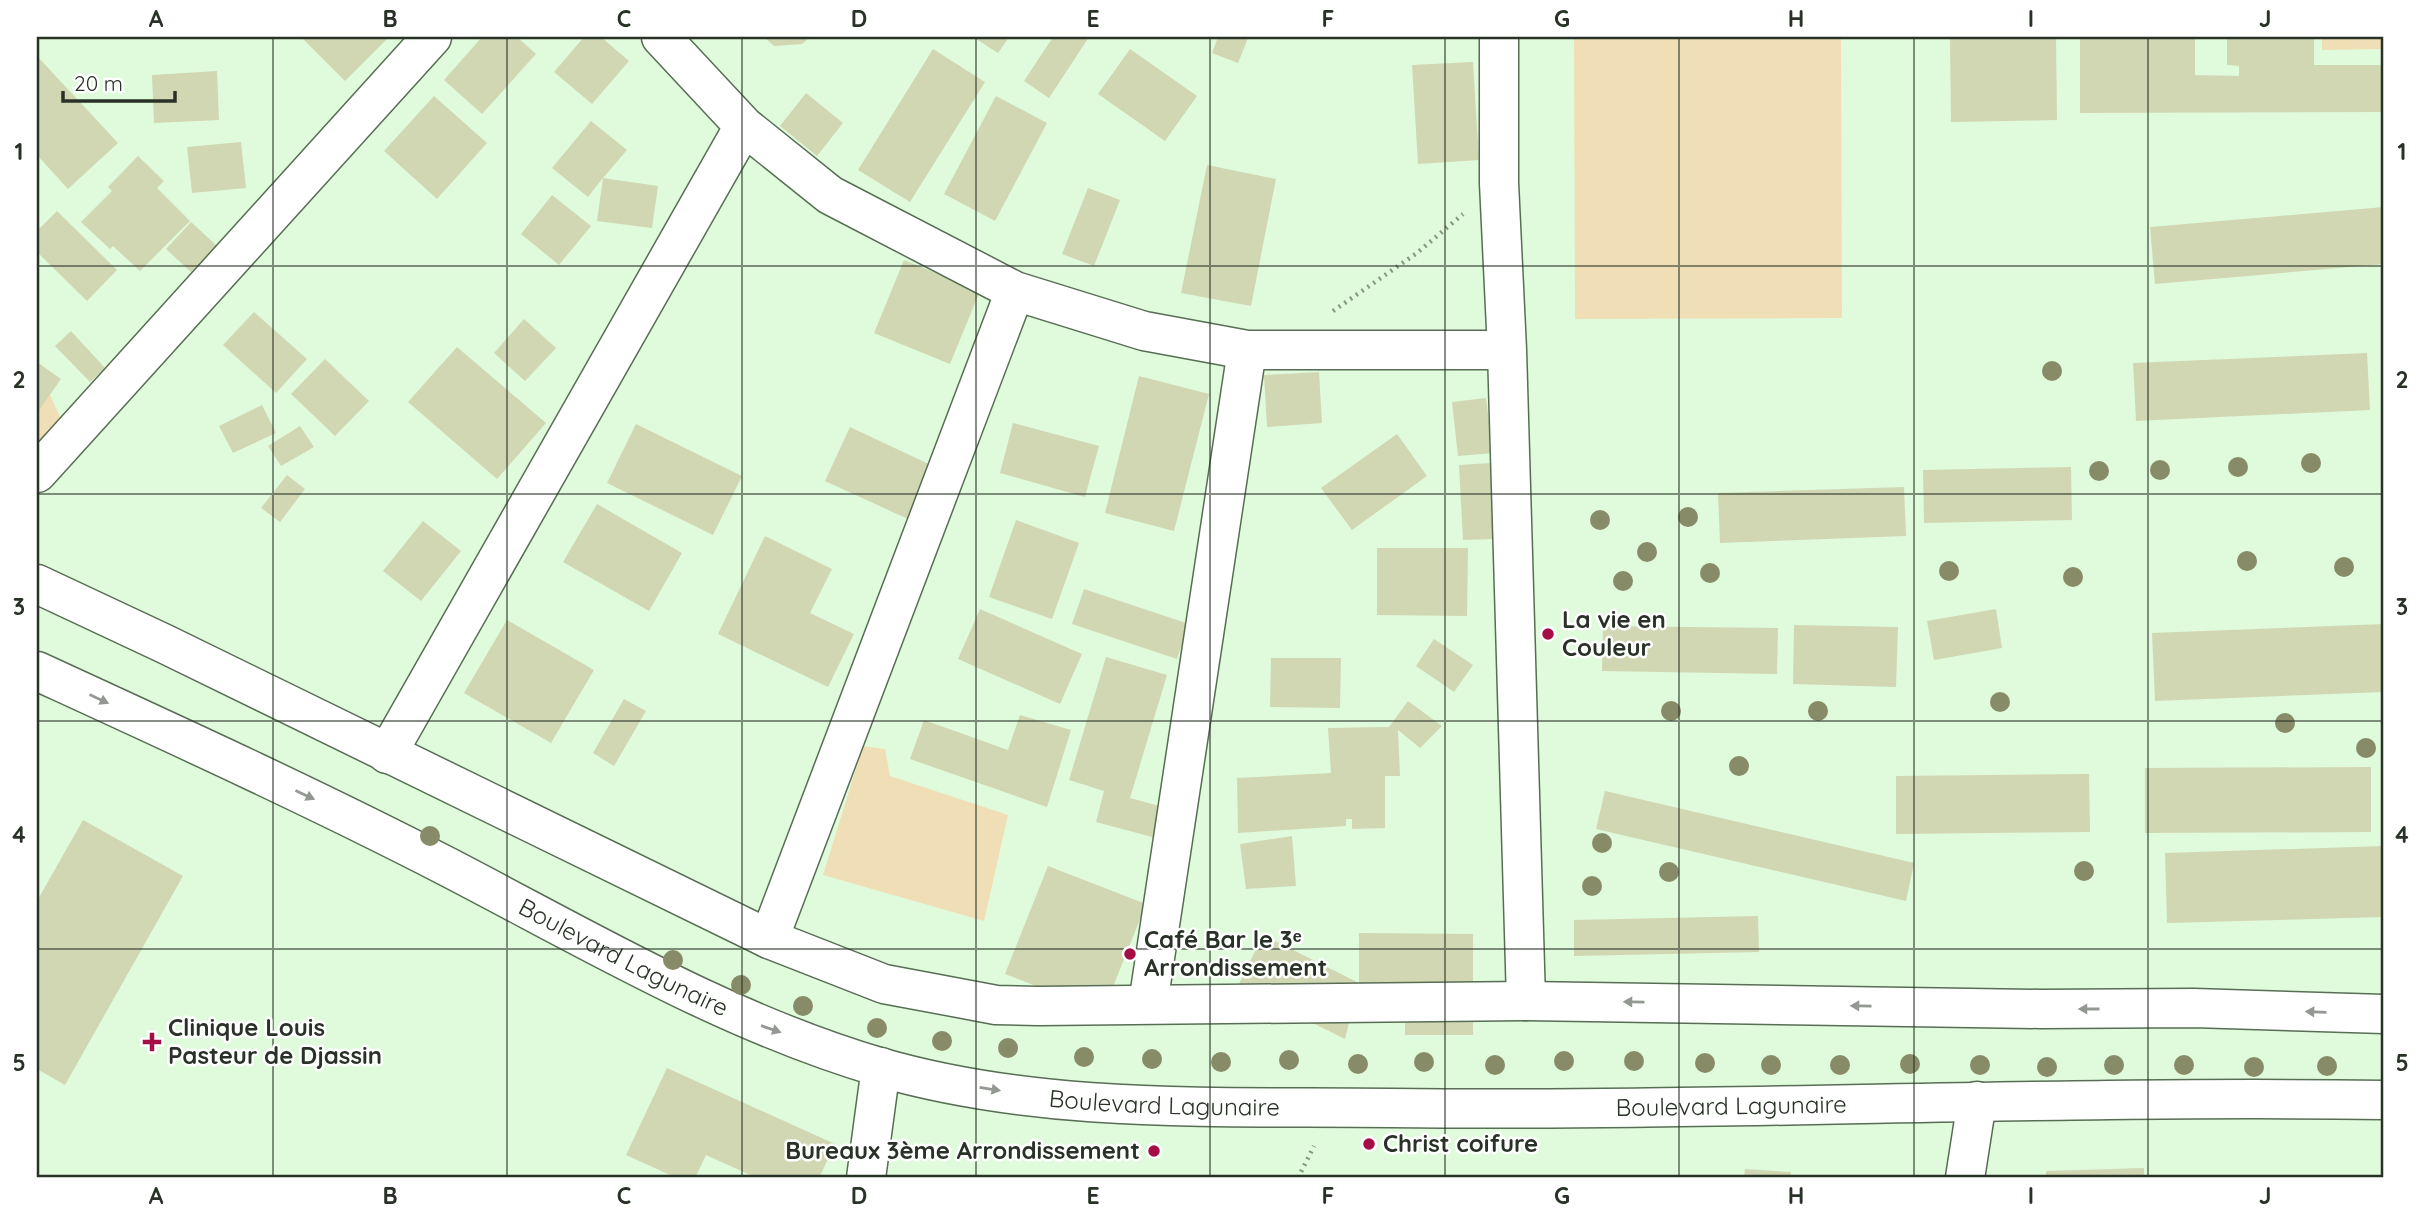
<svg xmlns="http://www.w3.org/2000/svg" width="2421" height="1215" font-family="Quicksand,sans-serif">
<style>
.green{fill:#f0dfb6}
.building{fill:#d1d7b3}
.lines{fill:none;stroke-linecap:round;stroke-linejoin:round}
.minor-casing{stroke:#576e54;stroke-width:41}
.secondary-casing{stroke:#576e54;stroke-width:41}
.path{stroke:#859782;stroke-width:4.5;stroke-dasharray:2 5;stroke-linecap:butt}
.minor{stroke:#fff;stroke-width:38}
.secondary{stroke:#fff;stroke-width:38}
.tree{fill:#878b67}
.oneway{fill:#949892}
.grid{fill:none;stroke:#283226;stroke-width:2;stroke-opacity:0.55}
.poi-dot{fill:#a50e44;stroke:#fff;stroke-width:2.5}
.labels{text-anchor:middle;stroke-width:5;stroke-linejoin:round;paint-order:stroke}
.poi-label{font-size:24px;font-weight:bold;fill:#283226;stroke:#fff;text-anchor:start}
.street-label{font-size:24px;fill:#283226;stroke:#fff}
.neatline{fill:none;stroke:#283226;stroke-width:2.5}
.grid-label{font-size:23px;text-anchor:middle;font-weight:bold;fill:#283226}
</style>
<rect width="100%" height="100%" fill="#e0fadc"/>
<path class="green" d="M 1574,37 L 1841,37 L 1842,318 L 1575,319 Z
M 2322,37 L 2384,37 L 2384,49 L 2322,50 Z
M 50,395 L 60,417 L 37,449 L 37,404 Z
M 863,746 L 885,749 L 890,776 L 1008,815 L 984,921 L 823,875 Z"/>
<path class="building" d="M 301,37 L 389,37 L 345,81 Z
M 482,37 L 517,37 L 536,54 L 482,114 L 444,80 Z
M 584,37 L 601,37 L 629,61 L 592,104 L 554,72 Z
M 764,37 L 810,37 L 802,44 L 774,46 Z
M 973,37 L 1009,37 L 998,53 Z
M 1053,37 L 1089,37 L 1049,98 L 1024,81 Z
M 1218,37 L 1248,38 L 1238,63 L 1212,53 Z
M 1950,37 L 2056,37 L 2057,120 L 1951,122 Z
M 2080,37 L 2195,37 L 2195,75 L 2239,76 L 2239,66 L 2227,65 L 2227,37 L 2314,37 L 2314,65 L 2384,65 L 2384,112 L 2080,113 Z
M 933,49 L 985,82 L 910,202 L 858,170 Z
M 1130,49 L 1197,96 L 1165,141 L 1098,94 Z
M 37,56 L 118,143 L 68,189 L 37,155 Z
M 1473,62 L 1479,160 L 1418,164 L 1412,65 Z
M 217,71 L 219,120 L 154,123 L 152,75 Z
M 806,93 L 843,123 L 817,156 L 780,126 Z
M 434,96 L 487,143 L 437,199 L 384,151 Z
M 996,96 L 1047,123 L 995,221 L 944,194 Z
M 591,121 L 627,150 L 603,178 L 658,186 L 652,228 L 597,221 L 603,178 L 588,197 L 552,168 Z
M 241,142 L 246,188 L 192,193 L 187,147 Z
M 138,156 L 164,181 L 157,188 L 190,221 L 140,271 L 113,246 L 110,249 L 81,222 L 112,191 L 108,187 Z
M 1207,165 L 1276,179 L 1251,306 L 1181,293 Z
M 1088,188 L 1120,200 L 1094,266 L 1062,254 Z
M 552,195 L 591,226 L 559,265 L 521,234 Z
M 2384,207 L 2384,264 L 2155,284 L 2150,227 Z
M 57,211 L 117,270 L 87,301 L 37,252 L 37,231 Z
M 191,222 L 217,246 L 191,272 L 166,249 Z
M 904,260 L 980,291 L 950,364 L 874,333 Z
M 254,312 L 307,359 L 276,393 L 223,345 Z
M 524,319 L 556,348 L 525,381 L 494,353 Z
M 71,331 L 105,368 L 90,382 L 55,346 Z
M 457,347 L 546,423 L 497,479 L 408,402 Z
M 2367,353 L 2370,410 L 2136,421 L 2133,363 Z
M 325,359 L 369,401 L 335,436 L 291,394 Z
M 37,362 L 61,379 L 37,413 Z
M 1319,372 L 1322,423 L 1267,427 L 1264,375 Z
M 1139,376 L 1209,394 L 1174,531 L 1105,513 Z
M 1486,398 L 1493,453 L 1458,456 L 1452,402 Z
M 262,405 L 276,433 L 233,453 L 219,426 Z
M 1013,423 L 1099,446 L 1085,497 L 1000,473 Z
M 636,424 L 742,476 L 713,535 L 607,483 Z
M 300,426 L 314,447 L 281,466 L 268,446 Z
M 850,427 L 935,467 L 910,520 L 825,481 Z
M 1397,434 L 1427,476 L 1352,530 L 1321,488 Z
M 1491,463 L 1495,539 L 1463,540 L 1459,465 Z
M 2071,467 L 2072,520 L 1924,523 L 1923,470 Z
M 287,475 L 305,489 L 280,522 L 261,508 Z
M 1904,487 L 1906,536 L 1720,543 L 1718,493 Z
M 597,504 L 682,553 L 649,611 L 563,562 Z
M 1016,520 L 1079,543 L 1052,619 L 989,597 Z
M 423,521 L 461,551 L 421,601 L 383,571 Z
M 765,536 L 832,569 L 810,613 L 854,634 L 828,687 L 718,634 Z
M 1377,548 L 1468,548 L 1467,616 L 1377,615 Z
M 1084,589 L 1189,624 L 1177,659 L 1072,624 Z
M 980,609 L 1082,654 L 1060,704 L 958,659 Z
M 1996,609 L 2002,648 L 1934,660 L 1927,621 Z
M 507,620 L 594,670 L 551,743 L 464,693 Z
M 2384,624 L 2384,692 L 2155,701 L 2152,633 Z
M 1794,625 L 1898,627 L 1896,687 L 1793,684 Z
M 1603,626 L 1778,628 L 1777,674 L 1602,671 Z
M 1434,639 L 1473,665 L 1454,692 L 1416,666 Z
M 1106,657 L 1167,675 L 1130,798 L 1189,814 L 1172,877 L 1147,871 L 1156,838 L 1096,822 L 1104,791 L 1069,780 Z
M 1271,658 L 1341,658 L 1340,708 L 1270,707 Z
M 624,699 L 646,711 L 614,766 L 593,753 Z
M 1408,701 L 1442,726 L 1420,748 L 1398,730 L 1400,776 L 1385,776 L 1385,828 L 1352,829 L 1352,819 L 1346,819 L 1346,826 L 1238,833 L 1237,778 L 1331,773 L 1328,728 L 1389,727 Z
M 1020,715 L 1071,730 L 1047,807 L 910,759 L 924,720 L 1008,750 Z
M 2371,767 L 2371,832 L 2145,833 L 2145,768 Z
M 2089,774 L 2090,832 L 1896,834 L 1896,776 Z
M 1605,791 L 1914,863 L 1906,901 L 1596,829 Z
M 83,820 L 183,876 L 65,1085 L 37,1069 L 37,901 Z
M 1292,836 L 1296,886 L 1246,889 L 1240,844 Z
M 2384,846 L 2384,917 L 2167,923 L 2165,853 Z
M 1048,866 L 1146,904 L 1103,1012 L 1005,974 Z
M 1758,916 L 1759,952 L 1574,956 L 1574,920 Z
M 1359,933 L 1473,934 L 1473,1035 L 1405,1035 L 1405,983 L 1359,983 Z
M 1263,935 L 1359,983 L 1345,1039 L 1238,986 Z
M 667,1068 L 835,1144 L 819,1178 L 757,1178 L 706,1155 L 695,1178 L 677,1178 L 626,1155 Z
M 2144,1168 L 2144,1178 L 2046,1178 L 2046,1171 Z
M 1745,1169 L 1791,1172 L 1790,1178 L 1744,1178 Z"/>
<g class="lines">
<defs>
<path id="minor" d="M 661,37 L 744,126 L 830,195 L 1015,291 L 1144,331 L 1247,350 L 1507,350
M 1499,37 L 1499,183 L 1507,350 L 1526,1001
M 37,473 L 432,37
M 387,754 L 744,126
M 769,939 L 1015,291
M 1148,1004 L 1247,350
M 866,1178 L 881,1067
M 1965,1178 L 1977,1101"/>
<g id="secondary">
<path d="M 37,584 L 165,644 L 769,939 L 884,984 L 996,1005 L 1039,1006 L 1526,1001 L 2041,1009 L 2194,1008 L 2384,1014"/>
<path id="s1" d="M 37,671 C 174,734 312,797 446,866 C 587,939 726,1022 879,1067 C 1045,1115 1221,1106 1391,1108 C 1722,1112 2053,1095 2384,1100"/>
</g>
</defs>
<use href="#minor" class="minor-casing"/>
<use href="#secondary" class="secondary-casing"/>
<path class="path" d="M 1333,311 L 1417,253 L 1463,214
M 1298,1178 L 1314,1146"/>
<use href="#minor" class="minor"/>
<use href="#secondary" class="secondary"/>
</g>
<g class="tree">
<circle cx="2052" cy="371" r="10"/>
<circle cx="2311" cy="463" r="10"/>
<circle cx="2238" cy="467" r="10"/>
<circle cx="2160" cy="470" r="10"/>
<circle cx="2099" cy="471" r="10"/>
<circle cx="1688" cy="517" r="10"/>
<circle cx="1600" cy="520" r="10"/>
<circle cx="1647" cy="552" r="10"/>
<circle cx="2247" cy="561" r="10"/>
<circle cx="2344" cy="567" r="10"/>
<circle cx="1949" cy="571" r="10"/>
<circle cx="1710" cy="573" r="10"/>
<circle cx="2073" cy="577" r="10"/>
<circle cx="1623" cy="581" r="10"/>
<circle cx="2000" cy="702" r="10"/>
<circle cx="1671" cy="711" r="10"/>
<circle cx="1818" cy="711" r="10"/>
<circle cx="2285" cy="723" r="10"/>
<circle cx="2366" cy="748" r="10"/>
<circle cx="1739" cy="766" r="10"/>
<circle cx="430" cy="836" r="10"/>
<circle cx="1602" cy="843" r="10"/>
<circle cx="2084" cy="871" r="10"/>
<circle cx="1669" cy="872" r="10"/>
<circle cx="1592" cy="886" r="10"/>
<circle cx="673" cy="960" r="10"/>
<circle cx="741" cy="985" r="10"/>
<circle cx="803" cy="1006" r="10"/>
<circle cx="877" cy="1028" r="10"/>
<circle cx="942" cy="1041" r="10"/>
<circle cx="1008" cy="1048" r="10"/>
<circle cx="1084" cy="1057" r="10"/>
<circle cx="1152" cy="1059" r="10"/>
<circle cx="1289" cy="1060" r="10"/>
<circle cx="1564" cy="1061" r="10"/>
<circle cx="1634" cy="1061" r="10"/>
<circle cx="1221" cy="1062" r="10"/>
<circle cx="1424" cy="1062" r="10"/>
<circle cx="1705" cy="1063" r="10"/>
<circle cx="1358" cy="1064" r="10"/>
<circle cx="1910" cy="1064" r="10"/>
<circle cx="1495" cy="1065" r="10"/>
<circle cx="1771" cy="1065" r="10"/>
<circle cx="1840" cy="1065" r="10"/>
<circle cx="1980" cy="1065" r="10"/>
<circle cx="2114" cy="1065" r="10"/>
<circle cx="2184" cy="1065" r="10"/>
<circle cx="2327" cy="1066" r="10"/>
<circle cx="2047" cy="1067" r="10"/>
<circle cx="2254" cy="1067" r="10"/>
</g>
<defs><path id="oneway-solid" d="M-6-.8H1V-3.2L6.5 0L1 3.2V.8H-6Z" transform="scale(1.75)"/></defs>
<g class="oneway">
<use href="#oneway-solid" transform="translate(99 699) rotate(25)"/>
<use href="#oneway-solid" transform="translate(305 795) rotate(25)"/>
<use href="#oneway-solid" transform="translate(1634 1002) rotate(-179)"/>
<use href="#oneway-solid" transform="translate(1861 1006) rotate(-179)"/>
<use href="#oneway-solid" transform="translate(2089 1009) rotate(180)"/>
<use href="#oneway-solid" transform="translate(2316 1012) rotate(-178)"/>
<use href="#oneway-solid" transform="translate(771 1029) rotate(19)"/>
<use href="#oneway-solid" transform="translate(990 1089) rotate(9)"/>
</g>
<path class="grid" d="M 273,37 L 273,1178M 507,37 L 507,1178M 742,37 L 742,1178M 976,37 L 976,1178M 1210,37 L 1210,1178M 1445,37 L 1445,1178M 1679,37 L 1679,1178M 1914,37 L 1914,1178M 2148,37 L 2148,1178M 37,266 L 2384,266M 37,494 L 2384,494M 37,721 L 2384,721M 37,949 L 2384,949"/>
<g class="poi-dot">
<circle cx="1548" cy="634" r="7"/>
<circle cx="1130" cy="954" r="7"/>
<path d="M148.5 1031.5h7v7h7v7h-7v7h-7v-7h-7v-7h7z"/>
<circle cx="1369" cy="1144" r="7"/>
<circle cx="1154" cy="1151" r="7"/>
</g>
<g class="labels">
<g class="poi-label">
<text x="1562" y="628">La vie en<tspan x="1562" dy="28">Couleur</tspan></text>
<text x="1144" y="948">Café Bar le 3ᵉ<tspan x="1144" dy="28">Arrondissement</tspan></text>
<text x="168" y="1036">Clinique Louis<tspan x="168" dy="28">Pasteur de Djassin</tspan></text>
<text x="1383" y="1152">Christ coifure</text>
<text x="1140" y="1159" text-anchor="end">Bureaux 3ème Arrondissement</text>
</g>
<g class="street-label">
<text dy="8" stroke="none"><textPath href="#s1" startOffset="653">Boulevard Lagunaire</textPath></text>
<text dy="8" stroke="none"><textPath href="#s1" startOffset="1220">Boulevard Lagunaire</textPath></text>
<text dy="8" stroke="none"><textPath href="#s1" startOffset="1787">Boulevard Lagunaire</textPath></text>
</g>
</g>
<rect width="2421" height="1215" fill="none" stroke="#ffffff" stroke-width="77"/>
<path d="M63 91v10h112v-10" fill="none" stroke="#283226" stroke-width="3.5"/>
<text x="74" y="91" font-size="21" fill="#283226" stroke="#ffffff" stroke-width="5" paint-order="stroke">20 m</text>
<rect x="38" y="38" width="2344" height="1138" class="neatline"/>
<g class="grid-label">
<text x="156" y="27">A</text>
<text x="390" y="27">B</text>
<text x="624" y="27">C</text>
<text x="859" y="27">D</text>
<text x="1093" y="27">E</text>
<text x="1328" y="27">F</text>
<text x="1562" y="27">G</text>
<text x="1796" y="27">H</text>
<text x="2031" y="27">I</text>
<text x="2265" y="27">J</text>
<text x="19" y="160">1</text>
<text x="2402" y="160">1</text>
<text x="19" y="388">2</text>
<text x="2402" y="388">2</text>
<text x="19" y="615">3</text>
<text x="2402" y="615">3</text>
<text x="19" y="843">4</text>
<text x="2402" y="843">4</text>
<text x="19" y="1071">5</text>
<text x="2402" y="1071">5</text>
<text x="156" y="1204">A</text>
<text x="390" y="1204">B</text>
<text x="624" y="1204">C</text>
<text x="859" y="1204">D</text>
<text x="1093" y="1204">E</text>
<text x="1328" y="1204">F</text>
<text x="1562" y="1204">G</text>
<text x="1796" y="1204">H</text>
<text x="2031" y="1204">I</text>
<text x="2265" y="1204">J</text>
</g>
</svg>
